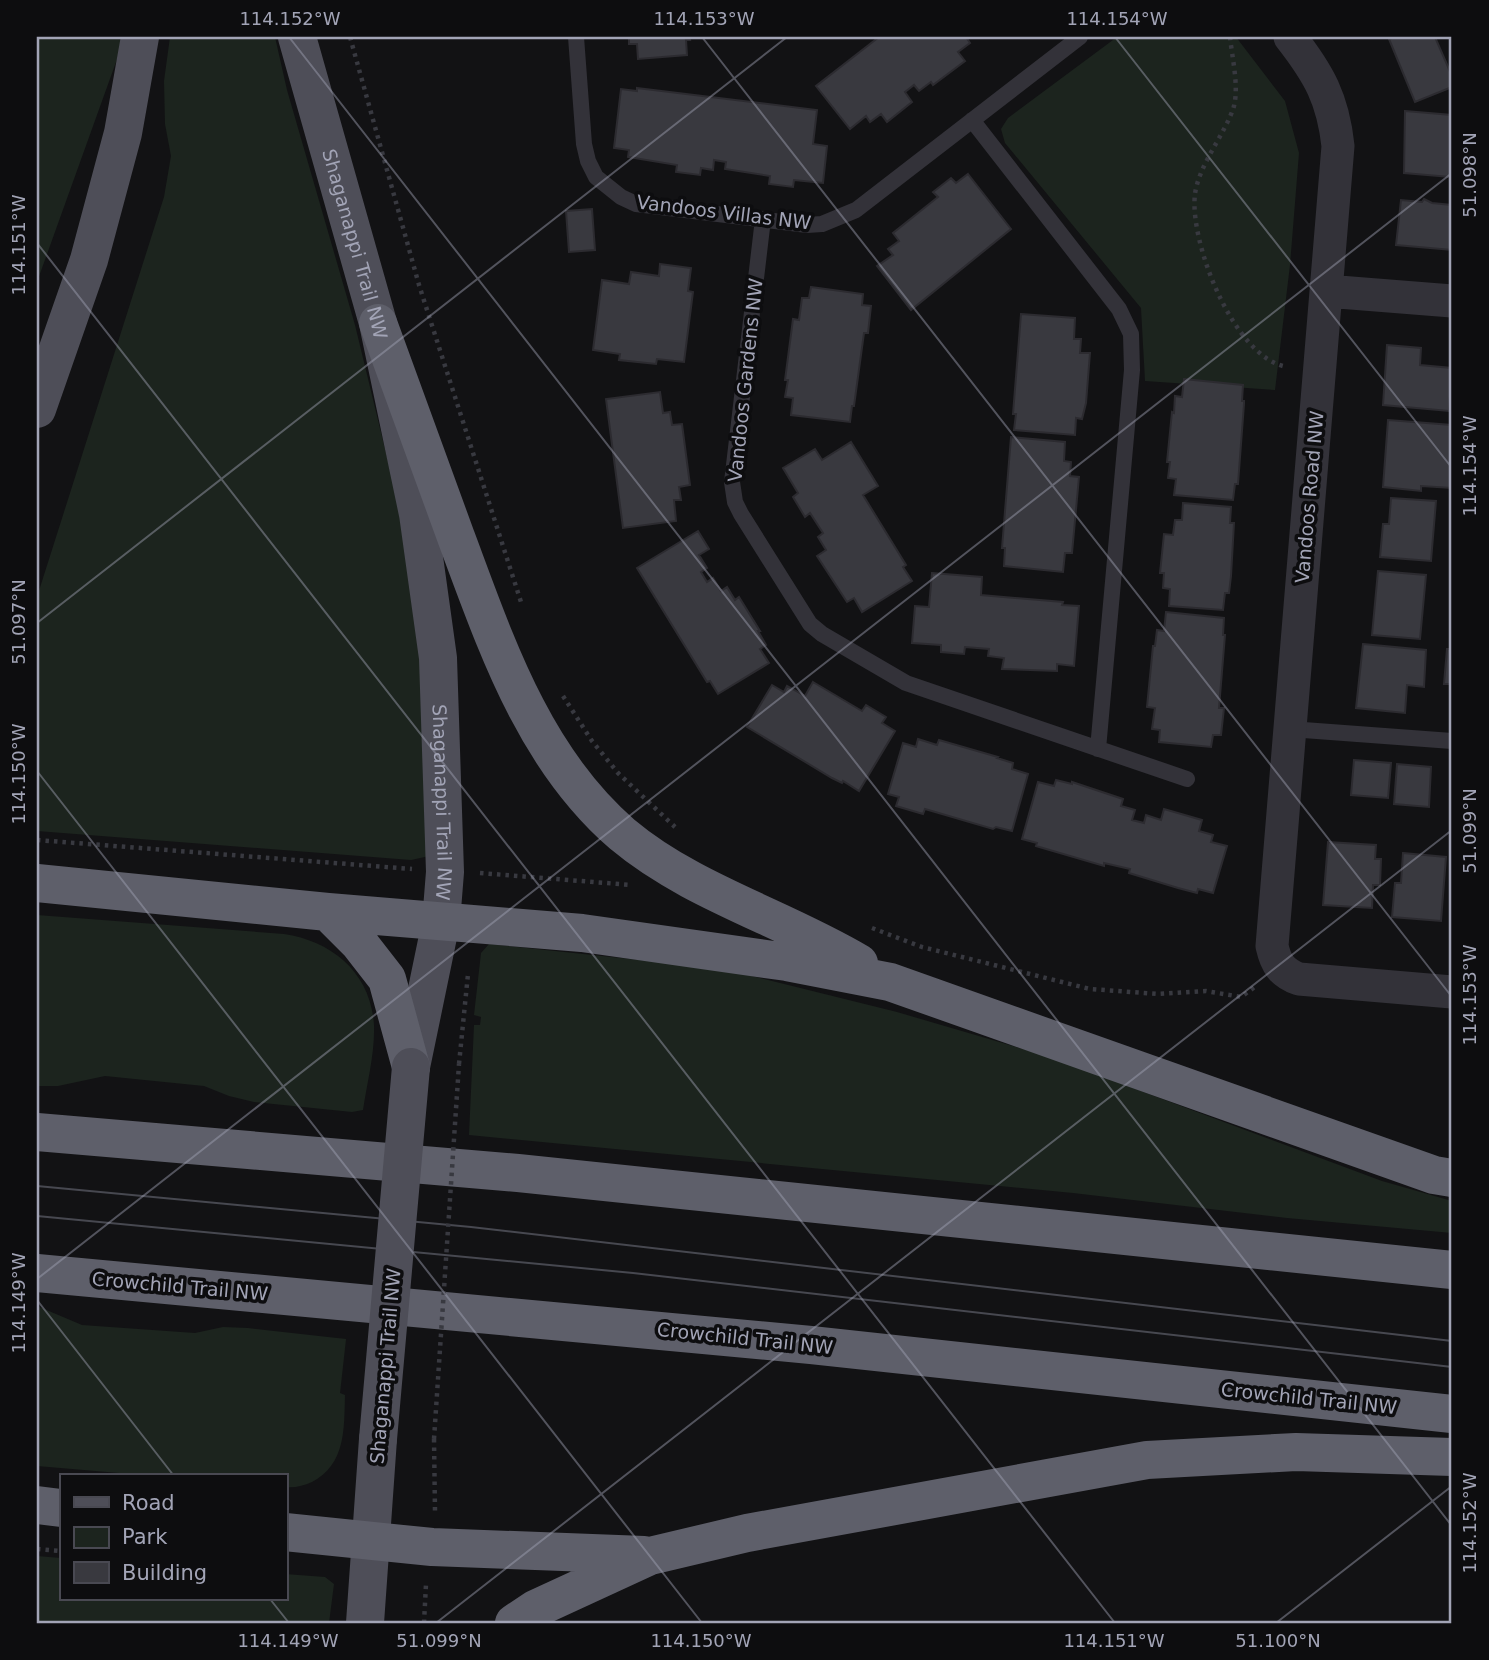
<svg xmlns="http://www.w3.org/2000/svg" width="1489" height="1660" font-family="'DejaVu Sans',sans-serif">
<style>
.green{fill:#1c241e}
.building{fill:#39393f;stroke:#2c2b30;stroke-width:2}
.lines{fill:none;stroke-linecap:round;stroke-linejoin:round}
.path{stroke:#383940;stroke-width:4.5;stroke-dasharray:3.5 5;stroke-linecap:butt}
.service{stroke:#333239;stroke-width:16}
.minor{stroke:#333239;stroke-width:33}
.primary{stroke:#4e4e58;stroke-width:38}
.motorway{stroke:#5e5f6a;stroke-width:38}
.tram{stroke:#474850;stroke-width:2}
.path-bridge{stroke:#383940;stroke-width:4.5;stroke-dasharray:3.5 5;stroke-linecap:butt}
.primary-bridge{stroke:#4e4e58;stroke-width:38}
.ticks{fill:none;stroke:#a2a4b6;stroke-width:2;stroke-opacity:0.45}
.labels{text-anchor:middle;stroke-width:7;stroke-linejoin:round;paint-order:stroke}
.street-label{font-size:19px;fill:#a2a4b6;stroke:#0d0d0f}
.neatline{fill:none;stroke:#a2a4b6;stroke-width:2.5}
.ticks-label{font-size:18px;text-anchor:middle;fill:#a2a4b6}
</style>
<rect width="100%" height="100%" fill="#121214"/>
<path class="green" d="M 37,37 L 125,37 L 37,282 Z
M 170,37 L 275,37 L 287,90 L 355,325 L 407,540 L 421,643 L 429,856 L 411,860 L 37,831 L 37,597 L 164,197 L 171,156 L 165,124 L 164,81 Z
M 1117,37 L 1236,37 L 1285,101 L 1299,153 L 1290,265 L 1275,390 L 1145,381 L 1141,308 L 1005,143 L 1001,129 L 1008,118 Z
M 37,915 L 284,934 C 332,941 371,973 374,1025 C 375,1053 367,1083 363,1110 L 352,1112 L 254,1102 L 229,1096 L 204,1086 L 105,1076 L 58,1086 L 37,1086 Z
M 489,944 L 724,969 L 897,1012 L 1050,1057 L 1382,1181 L 1452,1201 L 1452,1233 L 1287,1218 L 1073,1193 L 469,1135 L 474,1025 L 480,1025 L 481,1017 L 474,1015 L 481,953 Z
M 37,1306 L 82,1325 L 195,1333 L 223,1327 L 248,1328 L 346,1339 L 340,1393 L 345,1395 C 344,1429 346,1464 312,1482 C 303,1486 295,1488 285,1487 L 285,1476 L 154,1476 L 37,1466 Z
M 37,1556 L 61,1558 L 61,1599 L 285,1599 L 285,1574 L 325,1577 L 334,1584 L 329,1623 L 37,1623 Z"/>
<path class="building" d="M 629,37 L 689,37 L 690,40 L 686,40 L 687,55 L 638,59 L 637,44 L 629,44 Z
M 879,37 L 966,37 L 970,43 L 958,52 L 965,61 L 933,85 L 931,82 L 919,91 L 914,85 L 905,92 L 912,102 L 887,122 L 881,114 L 870,122 L 866,116 L 850,129 L 816,86 Z
M 1395,37 L 1435,37 L 1452,76 L 1452,87 L 1415,102 L 1389,39 Z
M 637,88 L 817,110 L 813,144 L 827,146 L 823,183 L 794,180 L 793,187 L 769,184 L 770,176 L 725,169 L 726,162 L 714,160 L 713,170 L 701,168 L 700,175 L 676,172 L 677,165 L 628,157 L 629,150 L 614,148 L 621,89 L 637,91 Z
M 1405,111 L 1452,115 L 1450,177 L 1404,173 Z
M 968,174 L 1011,229 L 911,310 L 877,266 L 893,255 L 888,249 L 899,241 L 893,233 L 938,197 L 933,192 L 951,178 L 956,183 Z
M 1424,199 L 1432,203 L 1452,205 L 1452,250 L 1396,245 L 1401,200 L 1422,202 Z
M 592,209 L 595,250 L 569,252 L 566,211 Z
M 660,264 L 691,268 L 688,291 L 693,292 L 684,362 L 657,359 L 656,364 L 619,360 L 620,354 L 593,350 L 602,280 L 629,284 L 631,272 L 659,276 Z
M 811,287 L 863,294 L 862,305 L 871,306 L 868,333 L 864,333 L 854,406 L 852,406 L 850,422 L 791,415 L 793,398 L 785,397 L 788,380 L 785,380 L 793,319 L 799,320 L 802,298 L 809,298 Z
M 1021,314 L 1075,318 L 1074,339 L 1081,339 L 1080,353 L 1090,353 L 1086,403 L 1082,419 L 1076,418 L 1075,435 L 1014,430 L 1016,414 L 1013,414 Z
M 1387,345 L 1421,348 L 1420,365 L 1452,368 L 1449,411 L 1383,405 Z
M 1184,379 L 1243,385 L 1242,401 L 1244,401 L 1244,404 L 1238,484 L 1235,484 L 1233,500 L 1174,495 L 1176,479 L 1168,478 L 1170,462 L 1167,462 L 1172,412 L 1174,413 L 1175,396 L 1182,397 Z
M 660,392 L 663,413 L 670,412 L 672,425 L 682,424 L 690,485 L 679,487 L 681,500 L 674,500 L 676,521 L 623,528 L 606,399 Z
M 1388,420 L 1452,425 L 1452,488 L 1421,486 L 1421,491 L 1383,487 Z
M 1011,437 L 1065,442 L 1064,461 L 1071,462 L 1070,476 L 1079,477 L 1072,553 L 1065,553 L 1063,572 L 1004,566 L 1005,548 L 1002,548 Z
M 851,442 L 878,486 L 863,495 L 906,565 L 903,567 L 912,581 L 862,612 L 854,598 L 847,602 L 817,556 L 826,550 L 818,537 L 823,533 L 810,513 L 805,517 L 793,497 L 798,493 L 783,468 L 815,449 L 822,460 Z
M 1391,498 L 1436,501 L 1431,561 L 1380,557 L 1383,524 L 1389,524 Z
M 1183,503 L 1231,507 L 1230,523 L 1234,523 L 1231,576 L 1229,593 L 1225,593 L 1223,610 L 1169,606 L 1170,589 L 1163,588 L 1164,573 L 1160,573 L 1164,534 L 1173,535 L 1175,520 L 1182,520 Z
M 698,531 L 709,549 L 699,555 L 707,568 L 701,572 L 707,582 L 713,578 L 721,591 L 727,587 L 735,600 L 739,597 L 760,631 L 758,631 L 766,645 L 760,649 L 769,663 L 718,694 L 710,681 L 707,682 L 637,568 Z
M 1378,571 L 1426,575 L 1420,639 L 1372,635 Z
M 932,573 L 982,577 L 981,595 L 1063,602 L 1062,605 L 1079,606 L 1074,666 L 1057,664 L 1057,671 L 1002,669 L 1004,658 L 988,656 L 989,649 L 965,647 L 964,654 L 941,652 L 941,645 L 912,643 L 915,606 L 929,607 Z
M 1166,612 L 1224,618 L 1223,635 L 1225,635 L 1219,708 L 1224,708 L 1221,735 L 1213,735 L 1211,747 L 1159,742 L 1160,730 L 1152,729 L 1155,708 L 1147,707 L 1153,646 L 1155,646 L 1157,630 L 1164,631 Z
M 1363,644 L 1426,650 L 1424,687 L 1407,685 L 1405,713 L 1356,708 Z
M 1447,649 L 1452,649 L 1452,684 L 1444,684 Z
M 813,682 L 862,711 L 866,705 L 886,717 L 882,723 L 895,731 L 859,791 L 843,781 L 842,783 L 832,778 L 747,727 L 772,685 L 784,692 L 787,686 L 805,696 Z
M 918,739 L 937,745 L 939,740 L 998,757 L 997,758 L 1013,763 L 1012,769 L 1028,774 L 1012,831 L 996,827 L 993,829 L 925,809 L 923,814 L 896,806 L 899,797 L 888,794 L 903,743 L 916,747 Z
M 1354,760 L 1391,763 L 1388,798 L 1351,795 Z
M 1397,764 L 1431,767 L 1429,807 L 1394,804 Z
M 1056,780 L 1072,784 L 1072,782 L 1123,799 L 1121,806 L 1135,810 L 1132,820 L 1144,823 L 1146,815 L 1161,820 L 1164,809 L 1202,820 L 1199,831 L 1213,835 L 1211,842 L 1227,846 L 1213,893 L 1198,889 L 1197,893 L 1178,888 L 1129,873 L 1130,869 L 1104,863 L 1104,866 L 1036,846 L 1037,843 L 1022,839 L 1038,782 L 1054,786 Z
M 1328,842 L 1376,845 L 1375,859 L 1381,859 L 1380,885 L 1373,885 L 1372,908 L 1323,905 Z
M 1403,853 L 1446,857 L 1441,921 L 1392,917 L 1395,883 L 1401,883 Z"/>
<g class="lines">
<path class="path" d="M 350,37 L 419,285 L 521,602
M 1230,37 C 1232,57 1239,86 1234,106 C 1226,133 1199,164 1195,194 C 1189,242 1234,358 1287,367
M 563,696 L 592,741 L 618,773 L 675,827
M 37,840 L 412,869
M 480,873 L 631,885
M 872,928 L 922,947 L 1090,989 L 1158,994 L 1206,991 L 1241,997 L 1256,986
M 459,1064 L 468,974
M 434,1439 L 435,1512
M 37,1549 L 61,1551
M 424,1623 L 426,1584"/>
<path class="service" d="M 576,37 L 584,144 L 588,161 L 596,177 L 621,197 L 636,204 L 807,225 L 822,224 L 856,210 L 1080,37
M 972,120 L 1119,309 L 1131,334 L 1132,370 L 1098,749
M 763,219 L 732,482 L 735,502 L 741,514 L 810,624 L 822,634 L 906,683 L 1187,779
M 1290,729 L 1452,741"/>
<path class="minor" d="M 1290,37 C 1319,74 1333,99 1338,146 L 1272,946 C 1276,964 1282,973 1299,979 L 1452,992
M 1326,291 L 1452,301"/>
<g class="primary">
<path id="s1" d="M 297,37 L 378,323 L 418,514 L 438,658 L 445,872 L 441,922 L 411,1067"/>
<path d="M 37,409 L 89,260 L 123,133 L 140,37"/>
<path d="M 365,1623 L 378,1439"/>
</g>
<path class="motorway" d="M 378,323 C 404,395 430,466 456,537 C 496,644 533,757 622,834 C 691,892 782,917 859,963
M 37,883 L 328,912 L 582,933 L 787,962 L 890,982 L 1434,1175 L 1452,1178
M 328,912 L 359,943 L 387,979 L 411,1067
M 37,1132 L 518,1173 L 1452,1270
M 37,1273 L 811,1345 L 1452,1414
M 37,1505 L 61,1508
M 285,1532 L 432,1547 L 644,1555
M 514,1623 L 535,1609 L 650,1556 L 747,1533 L 1147,1460 L 1296,1452 L 1452,1457"/>
<path class="tram" d="M 37,1186 L 471,1227 L 1452,1341
M 37,1216 L 633,1273 L 1452,1367"/>
<path class="path-bridge" d="M 434,1439 L 459,1064"/>
<path class="primary-bridge" d="M 378,1439 L 411,1067"/>
</g>
<path class="ticks" d="M 289,37 L 1452,1526M 702,37 L 1452,997M 1115,37 L 1452,468M 37,243 L 1115,1623M 37,623 L 787,37M 37,771 L 702,1623M 37,1279 L 1452,173M 37,1300 L 174,1476M 270,1599 L 289,1623M 436,1623 L 1452,830M 1276,1623 L 1452,1486"/>
<g class="labels">
<g class="street-label">
<text transform="translate(724 212) rotate(7)" y="7">Vandoos Villas NW</text>
<text dy="7" stroke="none"><textPath href="#s1" startOffset="215">Shaganappi Trail NW</textPath></text>
<text transform="translate(745 380) rotate(-84)" y="7">Vandoos Gardens NW</text>
<text transform="translate(1309 497) rotate(-85)" y="7">Vandoos Road NW</text>
<text dy="7" stroke="none"><textPath href="#s1" startOffset="782">Shaganappi Trail NW</textPath></text>
<text transform="translate(180 1286) rotate(5)" y="7">Crowchild Trail NW</text>
<text transform="translate(745 1338) rotate(6)" y="7">Crowchild Trail NW</text>
<text transform="translate(385 1366) rotate(-85)" y="7">Shaganappi Trail NW</text>
<text transform="translate(1309 1398) rotate(6)" y="7">Crowchild Trail NW</text>
</g>
</g>
<rect width="1489" height="1660" fill="none" stroke="#0d0d0f" stroke-width="77"/>
<rect x="60" y="1474" width="228" height="126" fill="#0d0d0f" stroke="#494952" stroke-width="2"/>
<rect x="74" y="1497" width="35" height="10" fill="#4e4e58" stroke="#494952" stroke-width="2"/>
<text x="122" y="1510" font-size="21" fill="#a2a4b6">Road</text>
<rect x="74" y="1527" width="35" height="21" fill="#1c241e" stroke="#494952" stroke-width="2"/>
<text x="122" y="1544" font-size="21" fill="#a2a4b6">Park</text>
<rect x="74" y="1562" width="35" height="21" fill="#39393f" stroke="#494952" stroke-width="2"/>
<text x="122" y="1580" font-size="21" fill="#a2a4b6">Building</text>
<rect x="38" y="38" width="1412" height="1584" class="neatline"/>
<g class="ticks-label">
<text x="290" y="25">114.152°W</text>
<text x="704" y="25">114.153°W</text>
<text x="1117" y="25">114.154°W</text>
<text transform="translate(1470 175) rotate(-90)" y="6">51.098°N</text>
<text transform="translate(19 245) rotate(-90)" y="6">114.151°W</text>
<text transform="translate(1470 466) rotate(-90)" y="6">114.154°W</text>
<text transform="translate(19 622) rotate(-90)" y="6">51.097°N</text>
<text transform="translate(19 774) rotate(-90)" y="6">114.150°W</text>
<text transform="translate(1470 831) rotate(-90)" y="6">51.099°N</text>
<text transform="translate(1470 995) rotate(-90)" y="6">114.153°W</text>
<text transform="translate(19 1303) rotate(-90)" y="6">114.149°W</text>
<text transform="translate(1470 1523) rotate(-90)" y="6">114.152°W</text>
<text x="288" y="1647">114.149°W</text>
<text x="439" y="1647">51.099°N</text>
<text x="701" y="1647">114.150°W</text>
<text x="1114" y="1647">114.151°W</text>
<text x="1278" y="1647">51.100°N</text>
</g>
</svg>
